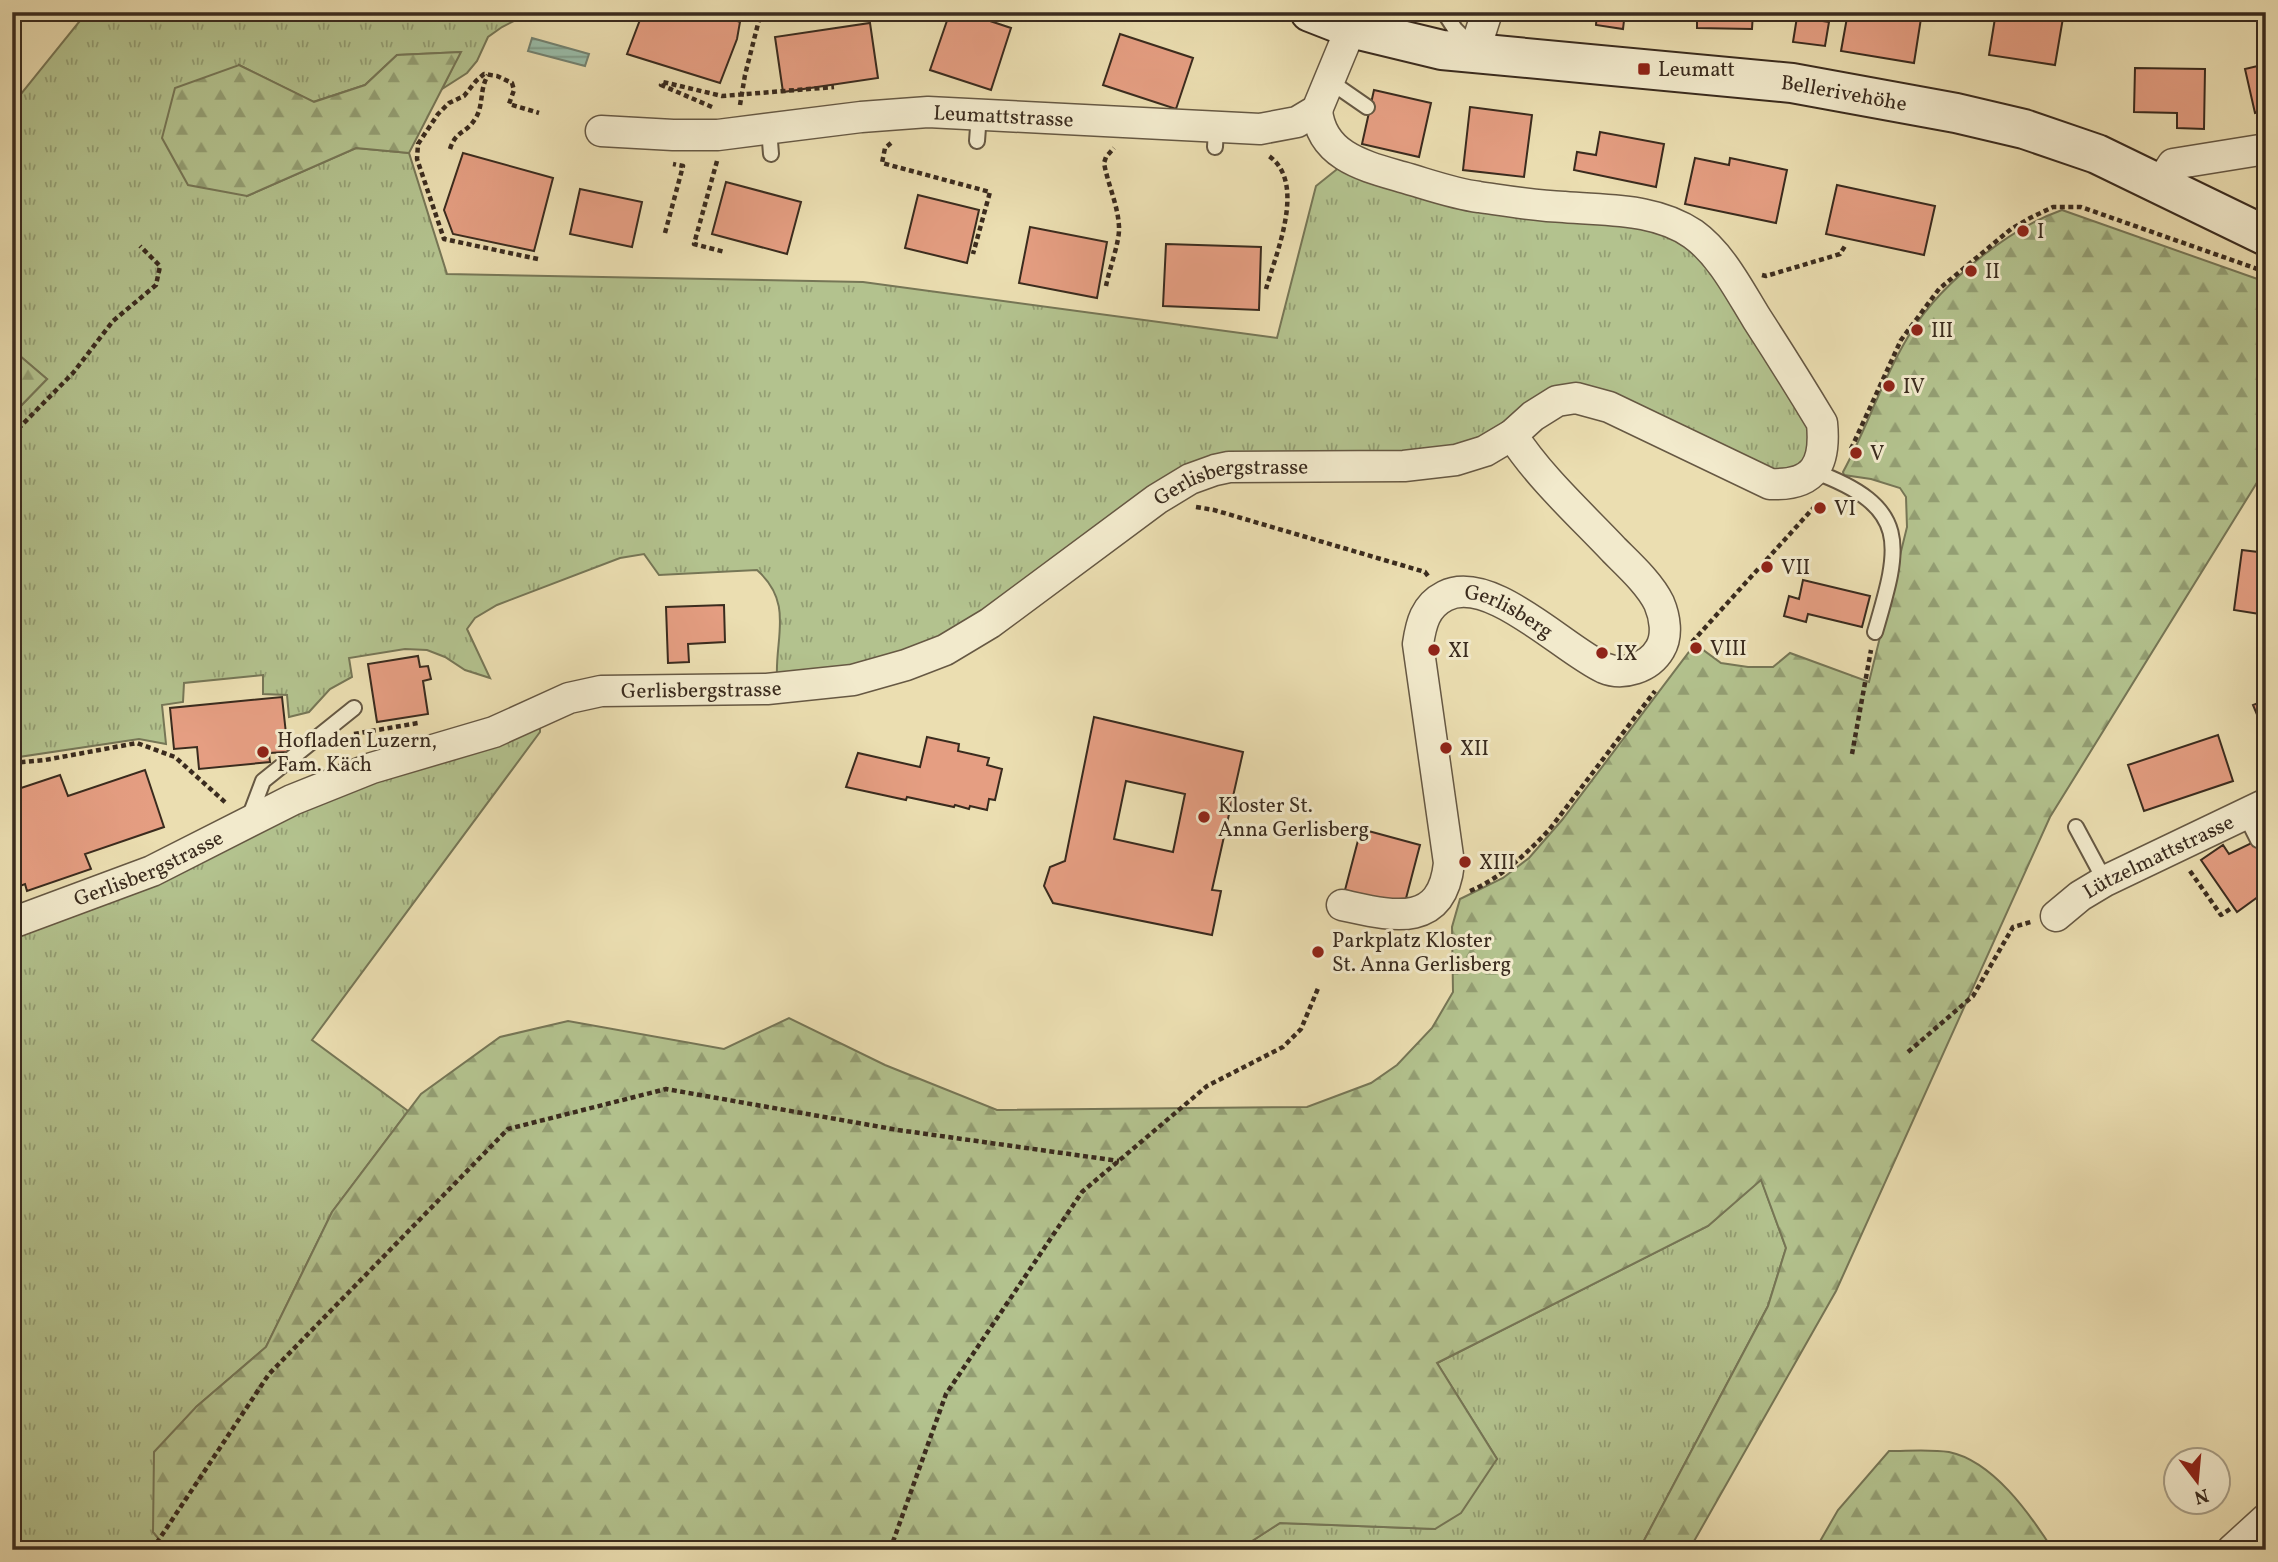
<svg xmlns="http://www.w3.org/2000/svg" width="2278" height="1562" font-family="Vollkorn,serif">
<style>
.grass{fill:url(#grass-tufts);stroke:#767656;stroke-width:2}
.forest{fill:url(#forest-firs);stroke:#767656;stroke-width:2}
.water{fill:url(#water-rules);stroke:#738271;stroke-width:2}
.building{fill:#e59e82;stroke:#3a2b1e;stroke-width:2;fill-rule:evenodd}
.lines{fill:none;stroke-linecap:round;stroke-linejoin:round}
.lane-casing{stroke:#665843;stroke-width:18}
.street-casing{stroke:#665843;stroke-width:33}
.secondary-casing{stroke:#3a2b1e;stroke-width:42}
.path{stroke:#3a2b1e;stroke-width:4.5;stroke-dasharray:5 3.5;stroke-linecap:butt}
.lane{stroke:#f2eacc;stroke-width:14}
.street{stroke:#f2eacc;stroke-width:30}
.secondary{stroke:#f2eacc;stroke-width:38}
.poi-dot{fill:#8f2418;stroke:#f2eacc;stroke-width:2.5}
.labels{text-anchor:middle;stroke-width:6;stroke-linejoin:round;paint-order:stroke}
.poi-label{font-size:21px;fill:#3a2b1e;stroke:#f2eacc;text-anchor:start}
.street-label{font-size:21px;fill:#3a2b1e;stroke:#f2eacc}
</style>
<defs>
<pattern id="grass-tufts" width="24" height="20" patternUnits="userSpaceOnUse" patternTransform="scale(1.75)"><rect width="24" height="20" fill="#b3c28e"/><path d="M3 7l-1-3M5 7V3M7 7l1-3M15 17l-1-3M17 17v-4M19 17l1-3" fill="none" stroke="#939e73"/></pattern>
<pattern id="forest-firs" width="22" height="20" patternUnits="userSpaceOnUse" patternTransform="scale(1.75)"><rect width="22" height="20" fill="#b3c28e"/><path d="M5 1l3.5 6h-7zM16 11l3.5 6h-7z" fill="#939e73"/></pattern>
<pattern id="water-rules" width="6" height="5" patternUnits="userSpaceOnUse" patternTransform="scale(1.75)"><rect width="6" height="5" fill="#99bca8"/><path d="M0 2.5h6" fill="none" stroke="#7e9988"/></pattern>
</defs>
<rect width="100%" height="100%" fill="#ebdeb1"/>
<filter id="stains"><feTurbulence type="fractalNoise" baseFrequency=".00286" numOctaves="4"/><feColorMatrix values="0 0 0 0 .2 0 0 0 0 .09 0 0 0 0 .02 0 0 0 .5 -.17"/></filter>
<radialGradient id="worn" r=".72"><stop offset=".6" stop-color="#630" stop-opacity="0"/><stop offset="1" stop-color="#630" stop-opacity=".3"/></radialGradient>
<path class="grass" d="M 87,12 L 532,12 L 502,27 L 488,37 L 477,61 L 467,73 L 442,89 L 460,52 L 397,55 L 365,85 L 313,102 L 239,65 L 247,196 L 356,148 L 409,153 L 447,274 L 863,282 L 1277,338 L 1316,186 L 1341,166 L 1658,228 L 1700,254 L 1808,416 L 1809,458 L 1792,469 L 1766,470 L 1596,392 L 1498,434 L 1442,453 L 1233,457 L 960,630 L 879,666 L 777,677 C 775,637 794,603 757,570 L 659,575 L 644,554 L 620,558 L 497,605 L 475,618 L 467,629 L 490,678 L 465,670 L 445,657 L 427,650 L 405,649 L 349,658 L 352,677 L 330,689 L 309,712 L 289,717 L 287,695 L 263,694 L 263,675 L 184,683 L 183,702 L 162,705 L 166,744 L 139,739 L 12,758 L 12,415 L 47,379 L 20,356 L 12,362 L 12,105 Z
M 540,719 L 540,732 L 312,1040 L 408,1111 L 332,1212 L 266,1347 L 196,1407 L 153,1532 L 168,1550 L 12,1550 L 12,930 L 268,821 Z
M 1761,1179 L 1786,1248 L 1768,1306 L 1639,1550 L 1238,1550 L 1280,1523 L 1435,1529 L 1497,1459 L 1437,1363 L 1708,1226 Z"/>
<path class="forest" d="M 461,52 L 409,153 L 356,148 L 247,196 L 188,185 L 162,138 L 175,88 L 239,65 L 314,102 L 365,85 L 397,55 Z
M 2062,210 L 2266,282 L 2266,468 L 2050,817 L 1836,1291 L 1689,1550 L 1639,1550 L 1768,1306 L 1786,1248 L 1761,1180 L 1708,1226 L 1437,1363 L 1497,1459 L 1461,1513 L 1435,1529 L 1280,1523 L 1238,1550 L 168,1550 L 153,1532 L 154,1452 L 196,1407 L 266,1347 L 332,1212 L 421,1094 L 500,1037 L 568,1021 L 724,1049 L 789,1018 L 885,1065 L 997,1110 L 1307,1107 L 1371,1083 L 1397,1065 L 1432,1028 L 1453,992 L 1452,927 L 1460,899 L 1503,878 L 1529,858 L 1562,820 L 1695,644 L 1721,663 L 1748,667 L 1773,667 L 1790,653 L 1869,682 L 1907,527 L 1906,497 L 1900,488 L 1871,479 L 1844,475 L 1843,472 C 1866,430 1881,383 1905,342 C 1934,289 2005,230 2062,210 Z
M 20,356 L 47,379 L 12,415 L 12,362 Z
M 1889,1451 C 1908,1451 1930,1449 1949,1452 C 1993,1461 2030,1514 2053,1550 L 1815,1550 L 1838,1510 Z"/>
<path class="water" d="M 532,38 L 589,54 L 585,66 L 528,51 Z"/>
<path class="building" d="M 643,12 L 714,12 L 740,22 L 737,39 L 720,83 L 627,54 Z
M 950,12 L 963,12 L 1011,28 L 991,90 L 930,70 Z
M 1597,12 L 1625,12 L 1623,29 L 1596,25 Z
M 1697,12 L 1753,12 L 1752,29 L 1697,28 Z
M 1848,12 L 1922,12 L 1914,63 L 1841,51 Z
M 1996,12 L 2064,12 L 2055,65 L 1989,55 Z
M 1797,17 L 1829,22 L 1825,46 L 1793,42 Z
M 870,23 L 878,78 L 783,92 L 775,37 Z
M 1120,34 L 1193,58 L 1176,109 L 1103,85 Z
M 2266,64 L 2266,110 L 2255,113 L 2245,69 Z
M 2135,68 L 2205,69 L 2204,129 L 2177,128 L 2177,113 L 2134,112 Z
M 1374,90 L 1431,103 L 1419,157 L 1362,144 Z
M 1470,107 L 1532,115 L 1524,177 L 1463,170 Z
M 1600,132 L 1664,144 L 1656,187 L 1574,170 L 1577,152 L 1596,155 Z
M 463,153 L 553,178 L 534,251 L 453,234 L 444,210 Z
M 1695,158 L 1729,165 L 1730,158 L 1787,170 L 1776,223 L 1685,204 Z
M 726,182 L 801,202 L 787,254 L 712,234 Z
M 1837,185 L 1935,206 L 1924,255 L 1826,234 Z
M 580,189 L 642,202 L 632,247 L 570,234 Z
M 918,195 L 979,210 L 967,263 L 905,248 Z
M 1030,227 L 1107,242 L 1097,298 L 1019,283 Z
M 1166,244 L 1261,247 L 1259,310 L 1163,306 Z
M 2242,550 L 2266,553 L 2266,615 L 2234,610 Z
M 1803,580 L 1870,596 L 1862,627 L 1808,614 L 1806,622 L 1784,616 L 1789,596 L 1799,599 Z
M 724,605 L 725,642 L 688,644 L 689,662 L 668,663 L 666,607 Z
M 418,656 L 420,667 L 428,666 L 431,679 L 423,681 L 428,714 L 377,722 L 368,664 Z
M 282,697 L 288,752 L 269,753 L 270,762 L 199,769 L 197,747 L 174,749 L 170,708 Z
M 2266,700 L 2266,736 L 2253,705 Z
M 1094,717 L 1243,752 L 1212,890 L 1221,891 L 1212,935 L 1053,903 L 1044,886 L 1050,867 L 1065,861 ZM 1126,781 L 1185,794 L 1173,852 L 1114,839 Z
M 2218,735 L 2233,781 L 2144,811 L 2128,765 Z
M 927,737 L 959,744 L 958,751 L 989,758 L 987,765 L 1002,769 L 995,800 L 989,799 L 987,810 L 970,806 L 969,809 L 955,805 L 954,807 L 907,797 L 906,800 L 846,787 L 858,753 L 920,767 Z
M 145,770 L 164,827 L 85,854 L 91,869 L 27,891 L 25,884 L 15,888 L 12,880 L 12,791 L 60,775 L 68,796 Z
M 1361,829 L 1420,845 L 1404,906 L 1345,890 Z
M 2266,836 L 2266,891 L 2237,912 L 2201,860 L 2223,845 L 2229,854 Z"/>
<g class="lines">
<defs>
<path id="lane" d="M 1444,12 L 1455,29 L 1470,44
M 1328,84 L 1341,89 L 1367,107
M 769,129 L 771,154
M 977,141 L 979,114
M 1215,147 L 1216,128
M 1813,471 C 1911,507 1901,544 1875,632
M 2245,814 L 2258,840
M 249,818 L 263,781 L 354,708
M 2076,827 L 2105,881"/>
<g id="street">
<path d="M 1480,55 L 1479,37 L 1487,12"/>
<path id="s1" d="M 601,131 L 673,135 L 718,135 L 861,117 L 928,112 L 1260,129 L 1297,122 L 1317,110 L 1351,28"/>
<path d="M 2160,184 L 2173,164 L 2266,149"/>
<path id="s2" d="M 1342,905 C 1389,915 1442,931 1449,863 L 1418,644 C 1421,624 1425,606 1445,596 C 1490,573 1564,650 1604,668 C 1623,676 1649,668 1660,649 C 1668,636 1665,617 1659,603 C 1650,584 1629,565 1614,550 C 1579,513 1540,478 1512,435"/>
<path id="s3" d="M 2056,916 L 2080,896 L 2105,881 L 2266,804"/>
<path id="s4" d="M 12,923 L 152,871 L 292,800 L 372,768 L 494,732 L 569,698 L 601,691 L 767,689 L 853,680 L 906,665 L 945,650 L 990,623 L 1157,499 L 1190,479 L 1215,470 L 1229,467 L 1404,466 L 1456,460 L 1485,451 L 1512,435 L 1533,416 L 1557,401 L 1576,398 L 1609,407 L 1770,484 C 1815,486 1826,464 1822,423 C 1801,388 1779,353 1757,319 C 1739,290 1721,254 1693,234 C 1655,208 1608,211 1564,207 C 1536,206 1507,201 1479,197 C 1454,194 1427,184 1402,177 C 1364,166 1321,156 1317,110"/>
<path d="M 2232,1550 L 2266,1519"/>
</g>
<g id="secondary">
<path id="s5" d="M 1310,12 L 1351,28 L 1442,50 L 1792,83 L 1956,113 L 2024,129 L 2097,154 L 2266,236"/>
</g>
</defs>
<use href="#lane" class="lane-casing"/>
<use href="#street" class="street-casing"/>
<use href="#secondary" class="secondary-casing"/>
<path class="path" d="M 740,105 L 745,75 L 761,12
M 712,107 L 661,85 L 663,82 L 722,96 L 834,87
M 891,143 L 885,148 L 882,163 L 990,192 L 973,254
M 450,149 C 456,130 466,134 475,119 C 484,106 479,90 488,75
M 717,161 L 694,244 L 725,252
M 665,233 L 683,166 L 673,164
M 538,259 L 444,239 L 417,159 L 418,144 L 438,114 L 449,103 L 464,96 L 476,81 L 484,74 L 497,76 L 512,83 L 514,90 L 509,104 L 539,113
M 1762,275 L 1766,276 L 1840,254 L 1845,246
M 1106,286 C 1109,270 1120,241 1119,227 C 1118,205 1108,185 1104,163 L 1106,157 L 1114,148
M 1266,289 C 1276,253 1307,183 1269,156
M 12,435 L 73,373 L 113,321 L 156,285 L 160,266 L 140,246
M 1851,449 L 1901,340 L 1939,289 L 2011,229 L 2030,218 L 2053,207 L 2081,207 L 2266,272
M 1196,507 L 1214,510 L 1425,572 L 1428,576
M 1692,642 L 1817,504
M 354,734 L 418,723
M 1852,754 L 1871,650
M 12,763 L 45,760 L 137,743 L 175,757 L 226,803
M 2190,871 L 2221,915 L 2233,907
M 1470,891 C 1501,878 1526,854 1549,830 L 1655,691
M 1908,1052 L 1973,996 L 2013,927 L 2031,922
M 152,1550 L 269,1374 L 508,1129 L 666,1089 L 898,1130 L 1119,1161
M 890,1550 L 946,1394 L 1082,1192 L 1207,1086 L 1283,1047 L 1301,1029 L 1319,986"/>
<use href="#lane" class="lane"/>
<use href="#street" class="street"/>
<use href="#secondary" class="secondary"/>
</g>
<g class="poi-dot">
<rect x="1637" y="62" width="14" height="14" rx="3.5"/>
<circle cx="2023" cy="231" r="7"/>
<circle cx="1971" cy="271" r="7"/>
<circle cx="1917" cy="330" r="7"/>
<circle cx="1889" cy="386" r="7"/>
<circle cx="1856" cy="453" r="7"/>
<circle cx="1820" cy="508" r="7"/>
<circle cx="1767" cy="567" r="7"/>
<circle cx="1696" cy="648" r="7"/>
<circle cx="1434" cy="650" r="7"/>
<circle cx="1602" cy="653" r="7"/>
<circle cx="1446" cy="748" r="7"/>
<circle cx="263" cy="752" r="7"/>
<circle cx="1204" cy="817" r="7"/>
<circle cx="1465" cy="862" r="7"/>
<circle cx="1318" cy="952" r="7"/>
</g>
<g class="labels">
<g class="poi-label">
<text x="1658" y="76">Leumatt</text>
<text x="2037" y="238">I</text>
<text x="1985" y="278">II</text>
<text x="1931" y="337">III</text>
<text x="1903" y="393">IV</text>
<text x="1870" y="460">V</text>
<text x="1834" y="515">VI</text>
<text x="1781" y="574">VII</text>
<text x="1710" y="655">VIII</text>
<text x="1448" y="657">XI</text>
<text x="1616" y="660">IX</text>
<text x="277" y="747">Hofladen Luzern,<tspan x="277" dy="24">Fam. Käch</tspan></text>
<text x="1460" y="755">XII</text>
<text x="1218" y="812">Kloster St.<tspan x="1218" dy="24">Anna Gerlisberg</tspan></text>
<text x="1479" y="869">XIII</text>
<text x="1332" y="947">Parkplatz Kloster<tspan x="1332" dy="24">St. Anna Gerlisberg</tspan></text>
</g>
<g class="street-label">
<text dy="7" stroke="none"><textPath href="#s5" startOffset="542">Bellerivehöhe</textPath></text>
<text dy="7" stroke="none"><textPath href="#s1" startOffset="404">Leumattstrasse</textPath></text>
<text dy="7" stroke="none"><textPath href="#s4" startOffset="1323">Gerlisbergstrasse</textPath></text>
<text dy="7" stroke="none"><textPath href="#s2" startOffset="486">Gerlisberg</textPath></text>
<text dy="7" stroke="none"><textPath href="#s4" startOffset="735">Gerlisbergstrasse</textPath></text>
<text dy="7" stroke="none"><textPath href="#s3" startOffset="119">Lützelmattstrasse</textPath></text>
<text dy="7" stroke="none"><textPath href="#s4" startOffset="147">Gerlisbergstrasse</textPath></text>
</g>
</g>
<rect width="2278" height="1562" fill="none" stroke="#ebdeb1" stroke-width="42"/>
<rect x="14" y="14" width="2250" height="1534" fill="none" stroke="#3a2b1e" stroke-width="3.5"/>
<rect x="21" y="21" width="2236" height="1520" fill="none" stroke="#3a2b1e" stroke-width="2"/>
<g transform="translate(2197 1481) rotate(164)"><circle r="33" fill="#f2eacc" stroke="#a89e86" stroke-width="2"/>
<path d="M0-5L12 26L0 18L-12 26Z" fill="#8f2418"/>
<text y="-10" font-size="19" font-weight="bold" text-anchor="middle" fill="#3a2b1e">N</text>
</g>
<rect width="100%" height="100%" filter="url(#stains)"/>
<rect width="100%" height="100%" fill="url(#worn)"/>
</svg>
